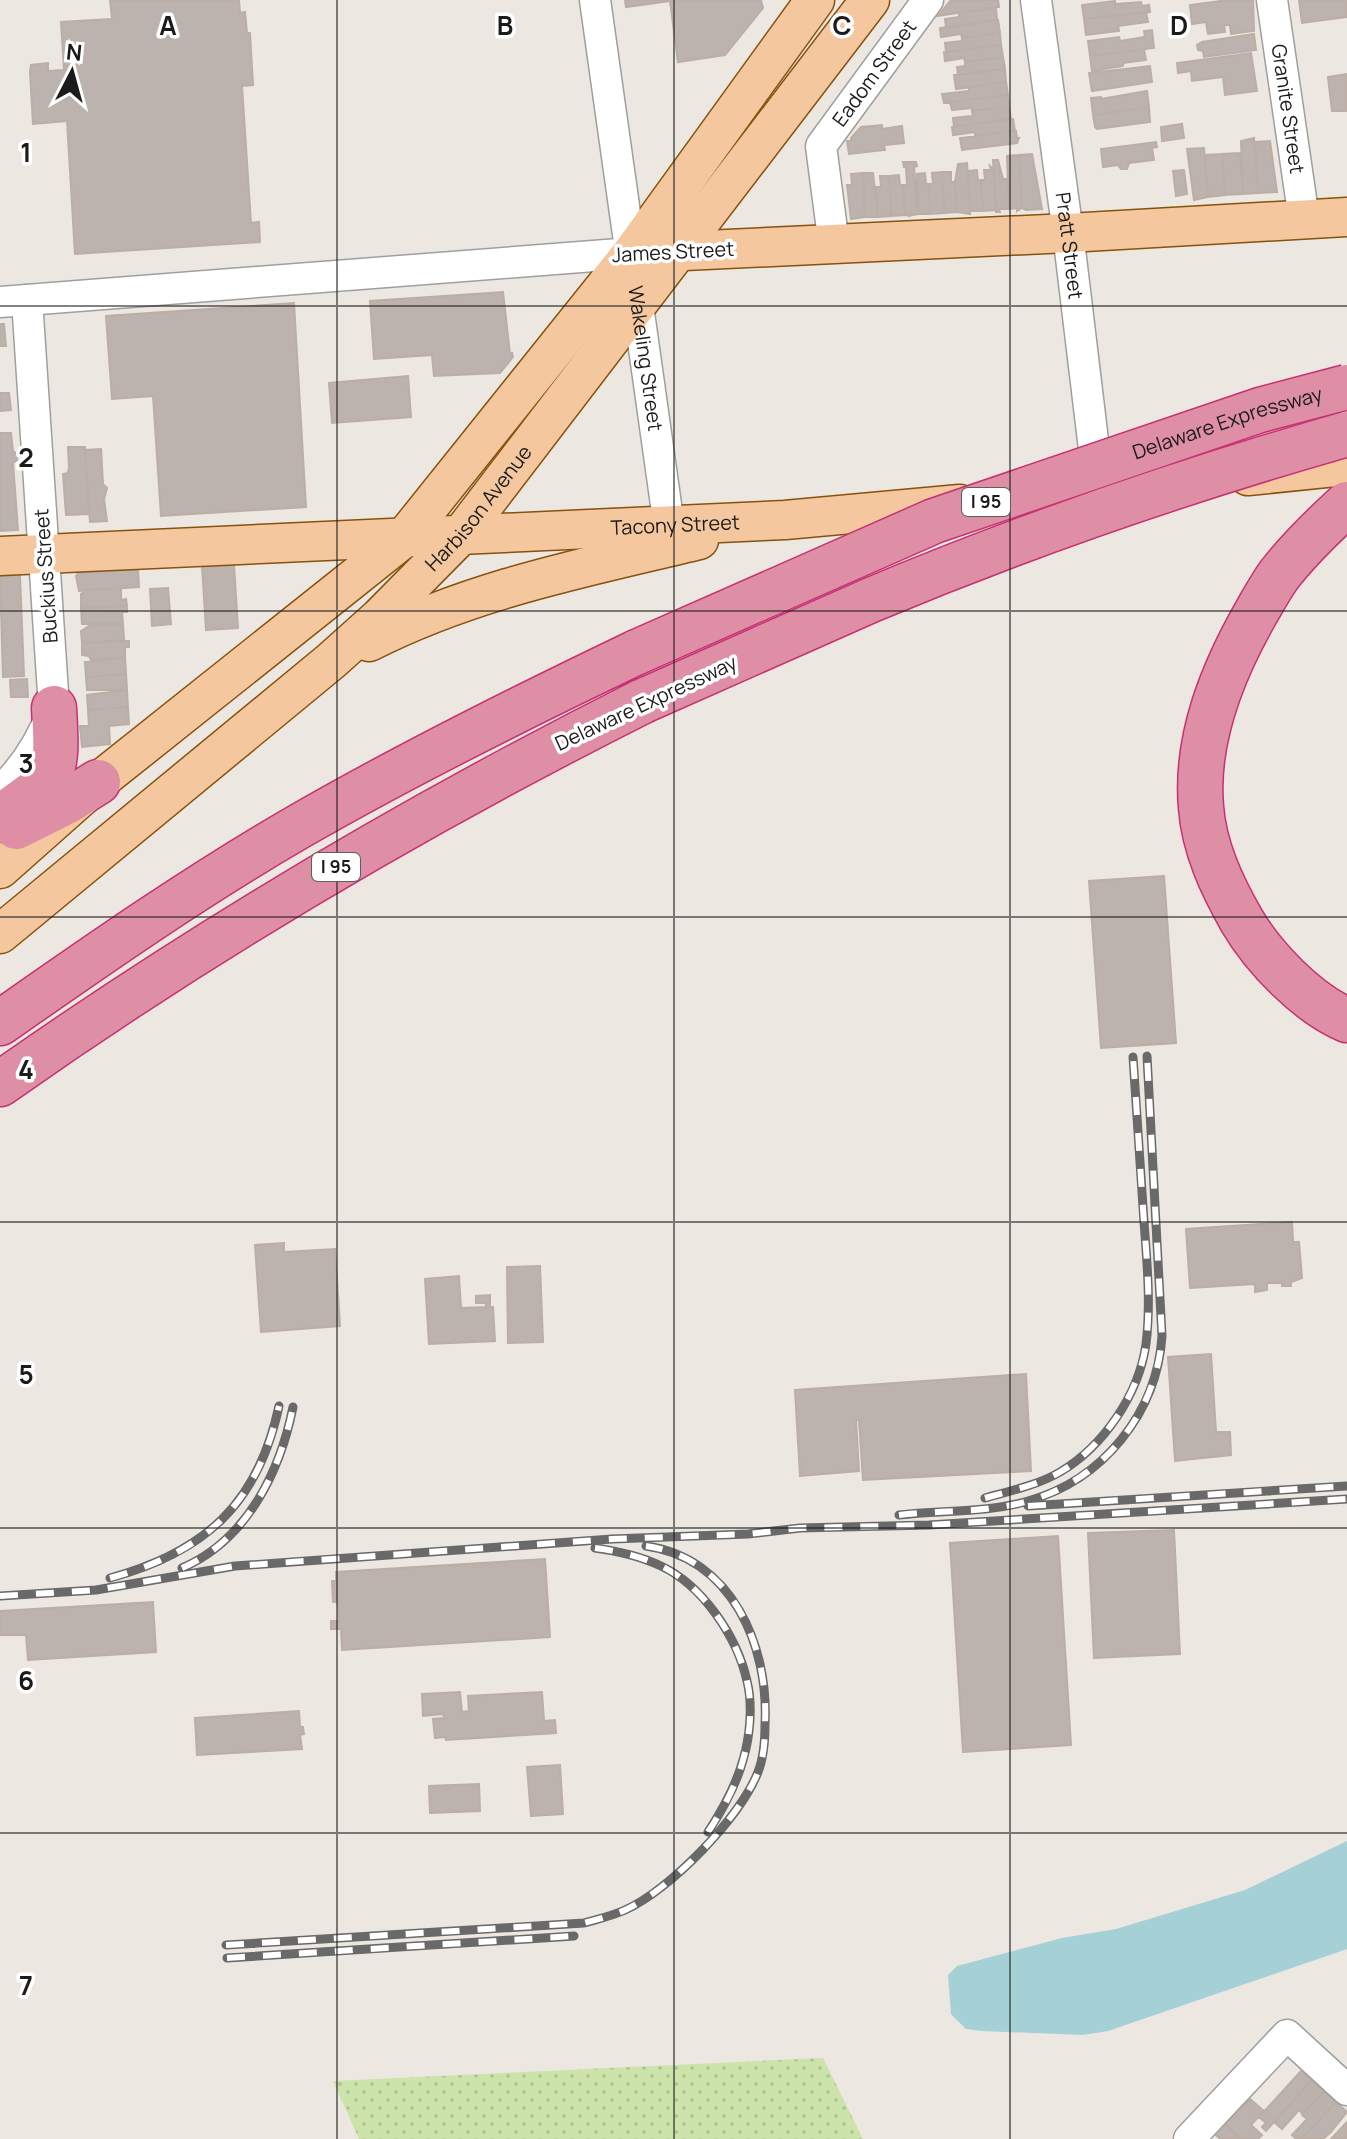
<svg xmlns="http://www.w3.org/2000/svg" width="1347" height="2139" font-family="Manrope,sans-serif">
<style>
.grass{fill:url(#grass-dots)}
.water{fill:#a5d0d6}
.building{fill:#bcb3ae;stroke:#bcada5;stroke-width:2}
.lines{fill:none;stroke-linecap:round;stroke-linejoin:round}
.minor-casing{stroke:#9f9f9f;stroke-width:33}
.major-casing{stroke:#87520c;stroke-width:41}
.highway-casing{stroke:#c73173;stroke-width:47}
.minor{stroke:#fff;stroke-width:30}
.major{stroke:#f4c79f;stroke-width:38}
.highway{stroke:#de8ea5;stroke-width:44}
.rail-casing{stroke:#696969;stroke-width:9}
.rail{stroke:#fff;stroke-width:6;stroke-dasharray:18;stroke-linecap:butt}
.highway-bridge-casing{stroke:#c73173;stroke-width:47;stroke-linecap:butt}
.highway-bridge{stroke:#de8ea5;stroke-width:44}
.grid{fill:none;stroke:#1b1b1b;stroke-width:2;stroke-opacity:0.55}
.labels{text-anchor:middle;stroke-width:7;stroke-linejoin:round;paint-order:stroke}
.shield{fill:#fff;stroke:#5f5f5f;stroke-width:2}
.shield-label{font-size:18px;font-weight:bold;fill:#1b1b1b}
.street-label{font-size:20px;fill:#1b1b1b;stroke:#fff}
.grid-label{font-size:26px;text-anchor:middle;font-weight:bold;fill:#1b1b1b;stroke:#fff;stroke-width:7;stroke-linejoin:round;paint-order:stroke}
</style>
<defs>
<pattern id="grass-dots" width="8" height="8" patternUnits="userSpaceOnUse" patternTransform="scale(2)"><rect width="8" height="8" fill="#cce3aa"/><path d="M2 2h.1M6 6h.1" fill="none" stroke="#afc292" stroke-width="1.8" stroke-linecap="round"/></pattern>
</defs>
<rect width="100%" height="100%" fill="#ece7e1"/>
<path class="grass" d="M 823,2058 L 863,2139 L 359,2139 L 333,2081 Z"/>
<path class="water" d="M 1347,1841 L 1347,1949 L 1108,2031 L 1083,2035 L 982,2031 L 966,2029 L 951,2014 L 948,1975 L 957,1966 L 1062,1938 L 1116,1929 L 1245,1890 Z"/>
<path class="building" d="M 110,0 L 239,0 L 240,13 L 245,12 L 247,33 L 250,33 L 253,85 L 242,86 L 251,223 L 259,222 L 260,242 L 75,254 L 67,121 L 33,124 L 30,72 L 31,65 L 48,63 L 48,71 L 64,70 L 61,22 L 112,19 Z
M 625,0 L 761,0 L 763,8 L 725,55 L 678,62 L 670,1 L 626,7 Z
M 951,0 L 998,0 L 999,7 L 938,16 Z
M 1228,0 L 1253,0 L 1254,31 L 1231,34 L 1230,25 L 1224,25 L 1225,32 L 1208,34 L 1206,22 L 1192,24 L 1190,5 Z
M 1299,0 L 1347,0 L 1347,17 L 1302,23 Z
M 1115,1 L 1115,4 L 1141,2 L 1142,6 L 1149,5 L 1150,12 L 1084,19 L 1082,5 Z
M 996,8 L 997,20 L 946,28 L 945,19 L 959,17 L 959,13 Z
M 1146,12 L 1148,22 L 1118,26 L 1119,31 L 1086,35 L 1084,19 Z
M 998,20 L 1000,33 L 962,38 L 961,34 L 941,37 L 940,28 Z
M 1152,30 L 1154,48 L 1090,56 L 1088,41 L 1119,37 L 1120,41 L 1145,37 L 1144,31 Z
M 1000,33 L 1001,45 L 946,52 L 945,43 L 962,41 L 962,38 Z
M 1254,34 L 1256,50 L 1204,57 L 1203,51 L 1198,50 L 1197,45 L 1202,42 Z
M 1001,45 L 1003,57 L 965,62 L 964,58 L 945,61 L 944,52 Z
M 1144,49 L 1146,60 L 1123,63 L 1123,66 L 1092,71 L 1090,56 Z
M 1251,53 L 1257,91 L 1225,95 L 1223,77 L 1192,81 L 1191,71 L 1178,73 L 1177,63 Z
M 1003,57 L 1005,69 L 958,75 L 957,67 L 965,66 L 965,62 Z
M 1150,66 L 1152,82 L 1092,91 L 1089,73 Z
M 1005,69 L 1006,82 L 956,89 L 954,75 Z
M 1347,74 L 1347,111 L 1332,111 L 1328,77 Z
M 1006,82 L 1008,95 L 944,103 L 942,94 L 969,91 L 969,87 Z
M 1147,91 L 1149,107 L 1093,115 L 1091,98 L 1101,97 L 1101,99 Z
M 1008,95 L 1009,107 L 972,111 L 972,108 L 952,110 L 950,102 Z
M 1009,107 L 1011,119 L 954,127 L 953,118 L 973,116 L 972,111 Z
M 1149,107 L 1150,122 L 1097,129 L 1095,127 L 1093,115 Z
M 1013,119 L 1015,131 L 975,136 L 975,132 L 953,135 L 952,127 Z
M 1182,124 L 1184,138 L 1162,141 L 1161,127 Z
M 882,125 L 882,129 L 902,126 L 904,143 L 884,145 L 885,150 L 849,154 L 847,141 L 851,141 L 851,138 L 861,127 Z
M 1016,131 L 1017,138 L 1019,138 L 1017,143 L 962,150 L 960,138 Z
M 1254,138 L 1258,193 L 1243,194 L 1241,141 Z
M 1270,141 L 1277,192 L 1258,193 L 1255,142 Z
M 1156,142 L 1157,147 L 1152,148 L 1154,160 L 1129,163 L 1127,169 L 1121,169 L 1118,165 L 1103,167 L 1101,149 Z
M 1204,148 L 1208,197 L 1194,200 L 1187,149 Z
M 1240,153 L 1243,194 L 1225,195 L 1222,154 Z
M 1032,154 L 1042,209 L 1026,210 L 1022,208 L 1019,155 Z
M 1222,154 L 1225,195 L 1208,197 L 1205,155 Z
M 1019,155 L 1022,208 L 1017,211 L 1017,208 L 1009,209 L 1007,156 Z
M 993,160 L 998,160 L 1003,179 L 1008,179 L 1009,209 L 999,209 L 1000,212 L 996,212 Z
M 903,162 L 916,162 L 917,166 L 914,167 L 918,214 L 909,216 L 905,215 L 903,185 L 907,185 L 906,167 L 904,167 Z
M 967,163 L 970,211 L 970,214 L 957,212 L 955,182 L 958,164 Z
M 990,166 L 994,170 L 996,210 L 983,211 L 981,180 L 985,180 L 984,170 L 991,170 Z
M 977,170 L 978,181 L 981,180 L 983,211 L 970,211 L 968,171 Z
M 1184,170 L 1187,194 L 1176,196 L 1173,171 Z
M 942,172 L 951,172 L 951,182 L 955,182 L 957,212 L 944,213 Z
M 942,172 L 944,213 L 930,214 L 929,184 L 933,184 L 932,173 Z
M 863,173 L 865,217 L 851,219 L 847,185 L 852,185 L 851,174 Z
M 863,173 L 873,173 L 878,217 L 865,217 Z
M 925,173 L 926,184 L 929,184 L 930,214 L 918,214 L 917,174 Z
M 899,175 L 900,185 L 903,185 L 905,215 L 891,216 L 889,176 Z
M 880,176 L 889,176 L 891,216 L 878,217 L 876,187 L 881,187 Z
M 503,292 L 510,354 L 512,353 L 513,357 L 500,373 L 434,376 L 432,355 L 374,359 L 370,301 Z
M 294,303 L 306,507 L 161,516 L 153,396 L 112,399 L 106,316 Z
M 0,324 L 4,324 L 6,346 L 0,346 Z
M 408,376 L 411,417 L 332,423 L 329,383 Z
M 0,393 L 9,393 L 11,410 L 0,411 Z
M 0,433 L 11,433 L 13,451 L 17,454 L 17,460 L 13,463 L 18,530 L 0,531 Z
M 68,447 L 85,447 L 89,514 L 66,515 L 63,474 L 68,473 L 69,467 Z
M 101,449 L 103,484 L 107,488 L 104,499 L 107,521 L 90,522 L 85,450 Z
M 234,565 L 238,628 L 206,630 L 202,566 Z
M 88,568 L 92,568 L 92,572 L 113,569 L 113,571 L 138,570 L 139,587 L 79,591 L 76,576 L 78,573 L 88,572 Z
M 20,575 L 24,676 L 3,677 L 0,576 Z
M 121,588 L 121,600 L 126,599 L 127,606 L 81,608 L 81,594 L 86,590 Z
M 168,588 L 171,624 L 152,626 L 150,589 Z
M 127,606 L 127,612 L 122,612 L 123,624 L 82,624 L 81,608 Z
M 123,624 L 124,640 L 82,643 L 81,631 L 89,626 Z
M 124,641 L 129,641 L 129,647 L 125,647 L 125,657 L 91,660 L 89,656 L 82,655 L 82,643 Z
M 125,657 L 126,674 L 86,677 L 85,662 Z
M 126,674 L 127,690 L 87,690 L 86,677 Z
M 27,679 L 28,697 L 11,697 L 10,680 Z
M 127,690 L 128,707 L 88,710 L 87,695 Z
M 128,707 L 129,724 L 109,726 L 110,744 L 82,747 L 80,726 L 89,726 L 88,710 Z
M 1164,876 L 1176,1043 L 1101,1048 L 1089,881 Z
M 1292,1222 L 1293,1242 L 1299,1242 L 1302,1278 L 1291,1282 L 1291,1286 L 1282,1286 L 1282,1283 L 1267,1283 L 1267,1290 L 1255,1292 L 1255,1284 L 1190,1288 L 1186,1229 Z
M 284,1243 L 284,1252 L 335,1249 L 340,1326 L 261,1332 L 255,1245 Z
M 540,1266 L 543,1342 L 508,1343 L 507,1267 Z
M 459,1276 L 461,1308 L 486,1307 L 486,1303 L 476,1303 L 476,1296 L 490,1295 L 490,1307 L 493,1307 L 495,1341 L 429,1344 L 425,1279 Z
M 1211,1354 L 1216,1432 L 1230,1432 L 1231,1455 L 1175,1461 L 1168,1357 Z
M 1026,1374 L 1031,1471 L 863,1480 L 859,1420 L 856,1420 L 859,1471 L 800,1476 L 795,1390 Z
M 1174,1530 L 1180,1654 L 1094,1658 L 1088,1533 Z
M 1058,1536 L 1071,1745 L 963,1752 L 950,1543 Z
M 545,1559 L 550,1637 L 342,1650 L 341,1629 L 331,1629 L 331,1621 L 339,1621 L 338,1602 L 333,1602 L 332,1581 L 336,1581 L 336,1572 Z
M 153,1602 L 156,1652 L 28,1660 L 26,1635 L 0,1635 L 0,1611 Z
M 460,1692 L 462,1712 L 469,1711 L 468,1696 L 542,1692 L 544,1721 L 555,1720 L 556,1733 L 446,1740 L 445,1737 L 435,1738 L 433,1719 L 444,1718 L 443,1714 L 423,1716 L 422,1694 Z
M 299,1711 L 300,1727 L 303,1727 L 304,1734 L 300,1735 L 302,1749 L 197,1755 L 195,1718 Z
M 560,1765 L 563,1814 L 531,1816 L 527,1767 Z
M 479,1784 L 480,1811 L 430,1813 L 429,1786 Z
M 1302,2070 L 1312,2080 L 1266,2131 L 1262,2127 L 1266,2123 L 1259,2117 Z
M 1312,2080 L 1324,2091 L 1303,2114 L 1299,2110 L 1282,2129 L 1274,2122 Z
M 1324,2091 L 1336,2102 L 1301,2139 L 1296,2139 L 1292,2135 L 1307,2119 L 1302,2115 Z
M 1250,2099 L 1264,2111 L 1251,2125 L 1262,2135 L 1258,2139 L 1241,2139 L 1223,2122 L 1239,2105 L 1242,2107 Z
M 1336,2102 L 1347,2112 L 1331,2132 L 1323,2139 L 1301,2139 Z
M 1223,2122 L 1241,2139 L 1220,2139 L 1213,2132 Z
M 1347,2122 L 1347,2139 L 1331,2139 Z"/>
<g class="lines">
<defs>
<g id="minor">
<path id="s1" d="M 595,0 L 669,526"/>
<path id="s2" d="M 1036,0 L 1068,233 L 1098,482"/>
<path id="s3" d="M 1272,0 L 1304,219"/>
<path id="s4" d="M 834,245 L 821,146 L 928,0"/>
<path d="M 0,302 L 632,253"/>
<path d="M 0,791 C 26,767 42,740 54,708 L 27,300"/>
<path d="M 1189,2139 L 1287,2035 L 1347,2090"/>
</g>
<g id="major">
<path d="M 663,252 L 1068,233 L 1347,217"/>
<path d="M 1248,476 L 1347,466"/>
<path id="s5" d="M 0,556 L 785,520 L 960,504"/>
<path d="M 369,642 C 473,589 587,567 699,540"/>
<path d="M 0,869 L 98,782 L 403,539 L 632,253 L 815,0"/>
<path id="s6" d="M 0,934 L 331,661 L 379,618 L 460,536 L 870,0"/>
</g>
<path id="highway" d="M 1347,504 C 1323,526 1299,549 1279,575 C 1271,586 1264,599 1257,611 C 1223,670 1195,738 1201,807 C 1204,848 1222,886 1242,921 C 1264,958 1307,1003 1347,1020
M 0,817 C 57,778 58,778 54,708
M 16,827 L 66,802 L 98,782
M 0,1023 C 97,955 196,886 298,827 C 409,763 522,707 637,652
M 0,1084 C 204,940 420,813 643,701"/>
</defs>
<use href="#minor" class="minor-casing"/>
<use href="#major" class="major-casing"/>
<use href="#highway" class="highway-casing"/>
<use href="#minor" class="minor"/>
<use href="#major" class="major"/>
<use href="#highway" class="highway"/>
<defs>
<path id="rail" d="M 985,1498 C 1010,1491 1038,1485 1060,1472 C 1104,1446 1139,1394 1146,1344 C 1151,1304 1147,1262 1144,1222 C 1140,1167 1137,1112 1133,1057
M 1028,1506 L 1347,1486
M 899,1515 C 942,1510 987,1513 1028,1501 C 1103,1480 1157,1413 1162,1336 L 1147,1056
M 595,1548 C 617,1551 640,1556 661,1566 C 702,1585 737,1636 747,1681 C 753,1705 750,1737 743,1760 C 736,1786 723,1809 708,1832
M 182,1568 C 247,1540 280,1472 293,1407
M 110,1578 C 205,1552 258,1504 279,1406
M 0,1596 L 96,1590 L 235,1566 L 612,1539 L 748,1534 L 800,1528 L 929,1525 L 1347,1499
M 226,1945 L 584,1923 C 598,1919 612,1916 625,1910 C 670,1890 740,1818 758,1772 C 764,1757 765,1740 765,1724 C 769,1646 732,1558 646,1546
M 227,1958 L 574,1936"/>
</defs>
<use href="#rail" class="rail-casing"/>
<use href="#rail" class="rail"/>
<defs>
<g id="highway-bridge">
<path id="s7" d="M 637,652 L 934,521 L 1260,410 L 1347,387"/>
<path d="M 643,701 C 719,668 795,633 871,600 C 1026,535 1186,480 1347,434"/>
</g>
</defs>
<use href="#highway-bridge" class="highway-bridge-casing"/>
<use href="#highway-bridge" class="highway-bridge"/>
</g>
<path class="grid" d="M 337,0 L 337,2139M 674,0 L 674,2139M 1010,0 L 1010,2139M 0,306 L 1347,306M 0,611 L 1347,611M 0,917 L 1347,917M 0,1222 L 1347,1222M 0,1528 L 1347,1528M 0,1833 L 1347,1833"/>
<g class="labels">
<g class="shield">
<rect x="962" y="488" width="48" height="28" rx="6"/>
<rect x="312" y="853" width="48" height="28" rx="6"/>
</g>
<g class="shield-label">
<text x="986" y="508">I 95</text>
<text x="336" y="873">I 95</text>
</g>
<g class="street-label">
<text dy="7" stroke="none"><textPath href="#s4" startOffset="190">Eadom Street</textPath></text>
<text dy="7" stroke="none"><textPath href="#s3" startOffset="110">Granite Street</textPath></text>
<text dy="7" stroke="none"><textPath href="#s2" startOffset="248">Pratt Street</textPath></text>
<text transform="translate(673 252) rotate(-3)" y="7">James Street</text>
<text dy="7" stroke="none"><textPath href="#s1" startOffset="362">Wakeling Street</textPath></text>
<text dy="7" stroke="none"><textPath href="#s7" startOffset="634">Delaware Expressway</textPath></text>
<text dy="7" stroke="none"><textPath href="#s6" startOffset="642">Harbison Avenue</textPath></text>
<text dy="7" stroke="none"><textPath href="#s5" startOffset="676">Tacony Street</textPath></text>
<text transform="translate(46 576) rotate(-94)" y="7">Buckius Street</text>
<text transform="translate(646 703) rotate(-25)" y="7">Delaware Expressway</text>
</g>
</g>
<g class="grid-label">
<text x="168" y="35">A</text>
<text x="505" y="35">B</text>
<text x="842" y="35">C</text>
<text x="1179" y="35">D</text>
<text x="26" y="162">1</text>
<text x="26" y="467">2</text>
<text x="26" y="773">3</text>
<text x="26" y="1079">4</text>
<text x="26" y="1384">5</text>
<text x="26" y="1690">6</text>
<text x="26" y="1995">7</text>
</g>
<g transform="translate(72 72) rotate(6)" stroke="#ffffff" stroke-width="6" paint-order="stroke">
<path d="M0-6L14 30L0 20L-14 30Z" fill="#1b1b1b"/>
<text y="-12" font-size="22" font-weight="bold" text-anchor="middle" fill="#1b1b1b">N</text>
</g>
</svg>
